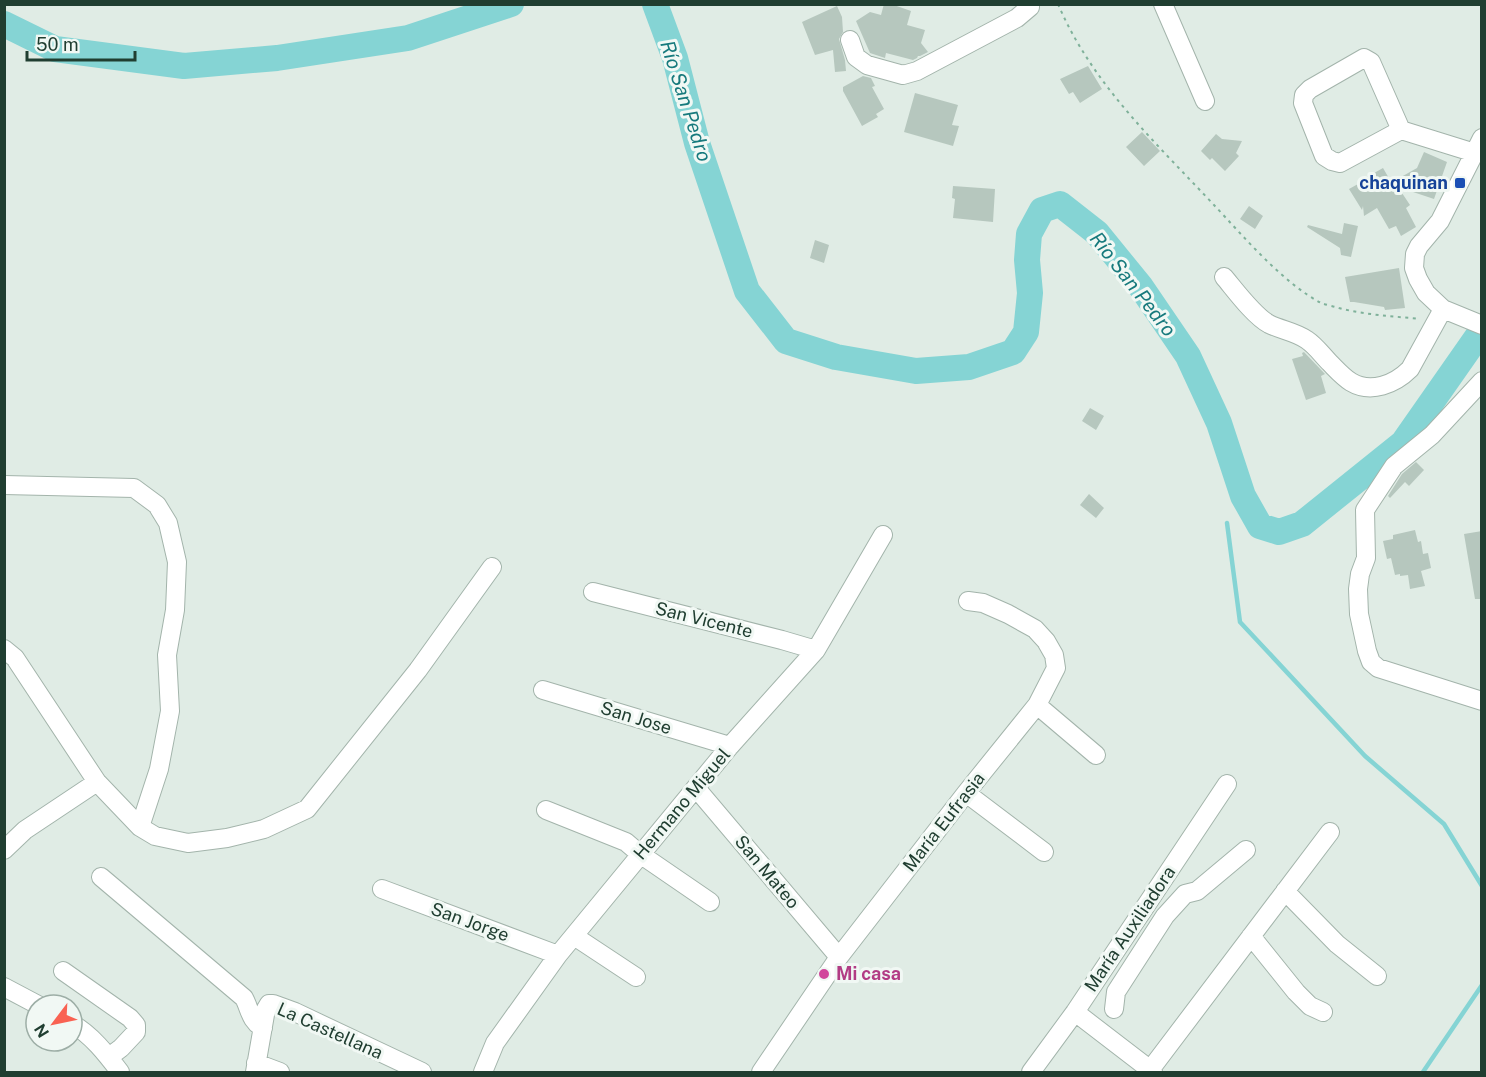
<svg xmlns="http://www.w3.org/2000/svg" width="1486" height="1077" font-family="'Public Sans',sans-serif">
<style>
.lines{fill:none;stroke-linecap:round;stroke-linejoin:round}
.stream{stroke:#85d4d4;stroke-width:4.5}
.river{stroke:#85d4d4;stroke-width:26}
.building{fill:#b6c7be}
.minor-casing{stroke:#a3b4ab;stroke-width:20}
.path{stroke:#7fb19a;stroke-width:2;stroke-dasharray:3 4.5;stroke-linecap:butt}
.minor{stroke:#fff;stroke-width:18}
.transit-dot{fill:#1a4fb4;stroke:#f1f8f4;stroke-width:2}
.hotel-dot{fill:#d1479c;stroke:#f1f8f4;stroke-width:2}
.labels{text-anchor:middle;stroke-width:6;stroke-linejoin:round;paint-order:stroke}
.transit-label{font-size:18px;font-weight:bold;fill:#164399;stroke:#f1f8f4;text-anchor:end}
.street-label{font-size:18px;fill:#203e31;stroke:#f1f8f4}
.hotel-label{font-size:18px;font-weight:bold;fill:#b23c85;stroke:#f1f8f4;text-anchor:start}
.water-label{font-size:20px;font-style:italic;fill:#177a7d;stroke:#f1f8f4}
</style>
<rect width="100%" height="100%" fill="#e0ece5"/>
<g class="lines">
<path class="stream" d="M 1227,523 L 1240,622 L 1365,756 L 1444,824 L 1482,886
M 1423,1072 L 1482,985"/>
<path class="river" d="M 655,4 L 675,58 L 697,143 L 747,291 L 786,341 L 836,357 L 916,371 L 969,367 L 1013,352 L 1026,332 L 1030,293 L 1027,260 L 1029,234 L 1042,210 L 1060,204 L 1097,233 L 1141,287 L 1188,356 L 1219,423 L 1243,496 L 1260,526 L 1279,532 L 1302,524 L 1403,443 L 1482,330
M 4,24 L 55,49 L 184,66 L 277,58 L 408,38 L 511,4"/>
</g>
<path class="building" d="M 884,4 L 891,4 L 911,11 L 907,25 L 925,30 L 921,43 L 928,52 L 920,56 L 918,56 L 917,58 L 913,60 L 886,53 L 885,58 L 870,53 L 856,21 L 870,12 L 881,15 Z
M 837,6 L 842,17 L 843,32 L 839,39 L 845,60 L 846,71 L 835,72 L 833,50 L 815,55 L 802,22 Z
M 1088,66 L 1102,89 L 1080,103 L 1073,92 L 1069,94 L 1060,79 Z
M 863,76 L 871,78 L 875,86 L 872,87 L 884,109 L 876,114 L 878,117 L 862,126 L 843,91 L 843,87 Z
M 915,93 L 958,105 L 952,125 L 959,126 L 953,146 L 904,132 Z
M 1142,132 L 1160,151 L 1144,166 L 1126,147 Z
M 1216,134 L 1222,139 L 1242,141 L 1236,153 L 1239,156 L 1225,171 L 1212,158 L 1210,160 L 1201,151 Z
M 1424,152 L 1447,162 L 1434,199 L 1398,187 L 1410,205 L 1406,208 L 1416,227 L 1401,236 L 1396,226 L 1389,229 L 1377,208 L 1364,216 L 1363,206 L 1362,210 L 1349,189 L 1358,184 L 1358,182 L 1383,168 L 1390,180 L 1393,178 L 1394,181 L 1417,168 Z
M 953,186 L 995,189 L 993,222 L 953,218 L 955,199 L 952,198 Z
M 1249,206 L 1263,216 L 1255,229 L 1240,219 Z
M 1344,223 L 1358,226 L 1351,257 L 1341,255 L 1340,248 L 1307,227 L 1308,225 L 1342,234 Z
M 815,240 L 829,245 L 824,263 L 810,258 Z
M 1399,268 L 1405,308 L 1385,310 L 1384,307 L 1354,302 L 1350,302 L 1345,277 Z
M 1304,352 L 1325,374 L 1321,376 L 1326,393 L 1306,400 L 1292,359 L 1303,356 L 1302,353 Z
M 1090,408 L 1104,416 L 1096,430 L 1082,421 Z
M 1416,462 L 1424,470 L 1409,486 L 1405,482 L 1390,498 L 1388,496 L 1402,474 Z
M 1089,494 L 1104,508 L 1096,518 L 1080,505 Z
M 1415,530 L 1418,542 L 1421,541 L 1423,554 L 1428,553 L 1431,568 L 1421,571 L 1425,586 L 1410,589 L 1408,575 L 1400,576 L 1400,574 L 1395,575 L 1391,558 L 1387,559 L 1383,541 L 1393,539 L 1393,535 Z
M 1482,531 L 1482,599 L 1475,599 L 1464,534 Z"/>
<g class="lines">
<defs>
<path id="minor" d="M 1163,4 L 1205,101
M 850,40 L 856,57 L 867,65 L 903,75 L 917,71 L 1017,18 L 1030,7 L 1030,4
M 1401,130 L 1371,62 L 1364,58 L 1310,89 L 1304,95 L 1303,103 L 1324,156 L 1332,161 L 1340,163 L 1401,130 L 1475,153
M 1482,138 L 1440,221 L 1419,246 L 1415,254 L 1414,268 L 1418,279 L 1426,293 L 1443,309 L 1482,325
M 1224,277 C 1235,290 1254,316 1269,324 C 1281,330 1296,332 1307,340 C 1316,346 1322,355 1330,363 C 1336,369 1343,377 1351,382 C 1371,394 1395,384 1410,369 L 1443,309
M 1482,381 L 1432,435 L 1394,466 L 1365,510 L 1366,558 L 1360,574 L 1358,589 L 1359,614 L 1367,651 L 1371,662 L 1378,668 L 1482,701
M 4,485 L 134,488 L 157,505 L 168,523 L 177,562 L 175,610 L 167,655 L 170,711 L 159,769 L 140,827
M 593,592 L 782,640 L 816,650
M 4,649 L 15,658 L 97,782 L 140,827 L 155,836 L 188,843 L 227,838 L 264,829 L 307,809 L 418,670 L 492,567
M 543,690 L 730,746
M 1037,705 L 1096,755
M 696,788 L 839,957
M 966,793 L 1044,852
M 546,810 L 626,842 L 640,854 L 710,902
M 4,850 L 25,830 L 97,782
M 101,877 L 244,998 C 250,1009 250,1021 263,1028
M 382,889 L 558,955
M 1285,891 L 1337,944 L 1377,976
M 574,936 L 636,977
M 1251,936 L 1296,992 L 1310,1006 L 1323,1012
M 63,971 L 130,1018 L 136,1025 L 136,1032 L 121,1048 L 109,1057
M 4,987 L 38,1005
M 1114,1009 L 1116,992 L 1165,916 L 1185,894 L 1197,891 L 1246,850
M 1075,1012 L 1153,1072
M 72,1024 C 91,1034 107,1055 120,1072
M 256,1063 L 280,1072
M 1150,1070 L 1330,832
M 255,1072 L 266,1009 L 269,1004 L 273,1004 L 295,1012 L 422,1072
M 483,1072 L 495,1043 L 558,955 L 730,746 L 816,650 L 883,535
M 761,1072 L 839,957 L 966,793 L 1037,705 L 1056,668 L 1054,655 L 1046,641 L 1035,629 L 1008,614 L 983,603 L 968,601
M 1031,1072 L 1075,1012 L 1227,784"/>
</defs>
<use href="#minor" class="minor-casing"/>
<path class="path" d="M 1058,4 C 1092,84 1156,143 1214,205 C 1243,236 1283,283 1321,303 C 1326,305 1333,306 1339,308 C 1365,315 1392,316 1420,319"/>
<use href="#minor" class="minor"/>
</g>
<rect class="transit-dot" x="1454" y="177" width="12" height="12" rx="3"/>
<circle class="hotel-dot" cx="824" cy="974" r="6"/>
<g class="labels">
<g class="transit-label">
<text x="1448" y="189">chaquinan</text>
</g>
<g class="street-label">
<text transform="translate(704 620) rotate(14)" y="6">San Vicente</text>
<text transform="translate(636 718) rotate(17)" y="6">San Jose</text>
<text transform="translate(682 804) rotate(-50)" y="6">Hermano Miguel</text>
<text transform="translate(944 822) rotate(-52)" y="6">María Eufrasia</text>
<text transform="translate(767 872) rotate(50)" y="6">San Mateo</text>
<text transform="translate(470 922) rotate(20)" y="6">San Jorge</text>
<text transform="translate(1130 929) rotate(-56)" y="6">María Auxiliadora</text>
<text transform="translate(330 1031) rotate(24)" y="6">La Castellana</text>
</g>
<g class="hotel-label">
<text x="836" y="980">Mi casa</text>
</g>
<g class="water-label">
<text transform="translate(686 101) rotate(72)" y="7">Río San Pedro</text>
<text transform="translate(1133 284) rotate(52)" y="7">Río San Pedro</text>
</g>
</g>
<rect width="1486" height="1077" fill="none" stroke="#203e31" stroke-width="12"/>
<g transform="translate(54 1023) rotate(238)"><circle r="28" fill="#f1f8f4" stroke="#9daea6" stroke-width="1.5"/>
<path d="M0-4.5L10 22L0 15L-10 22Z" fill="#f96252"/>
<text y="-9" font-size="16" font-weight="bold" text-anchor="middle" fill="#203e31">N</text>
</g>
<path d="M27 51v9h108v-9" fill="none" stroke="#203e31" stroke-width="3"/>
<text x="36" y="51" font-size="18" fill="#203e31" stroke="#f1f8f4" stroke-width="4.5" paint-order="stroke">50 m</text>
</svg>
